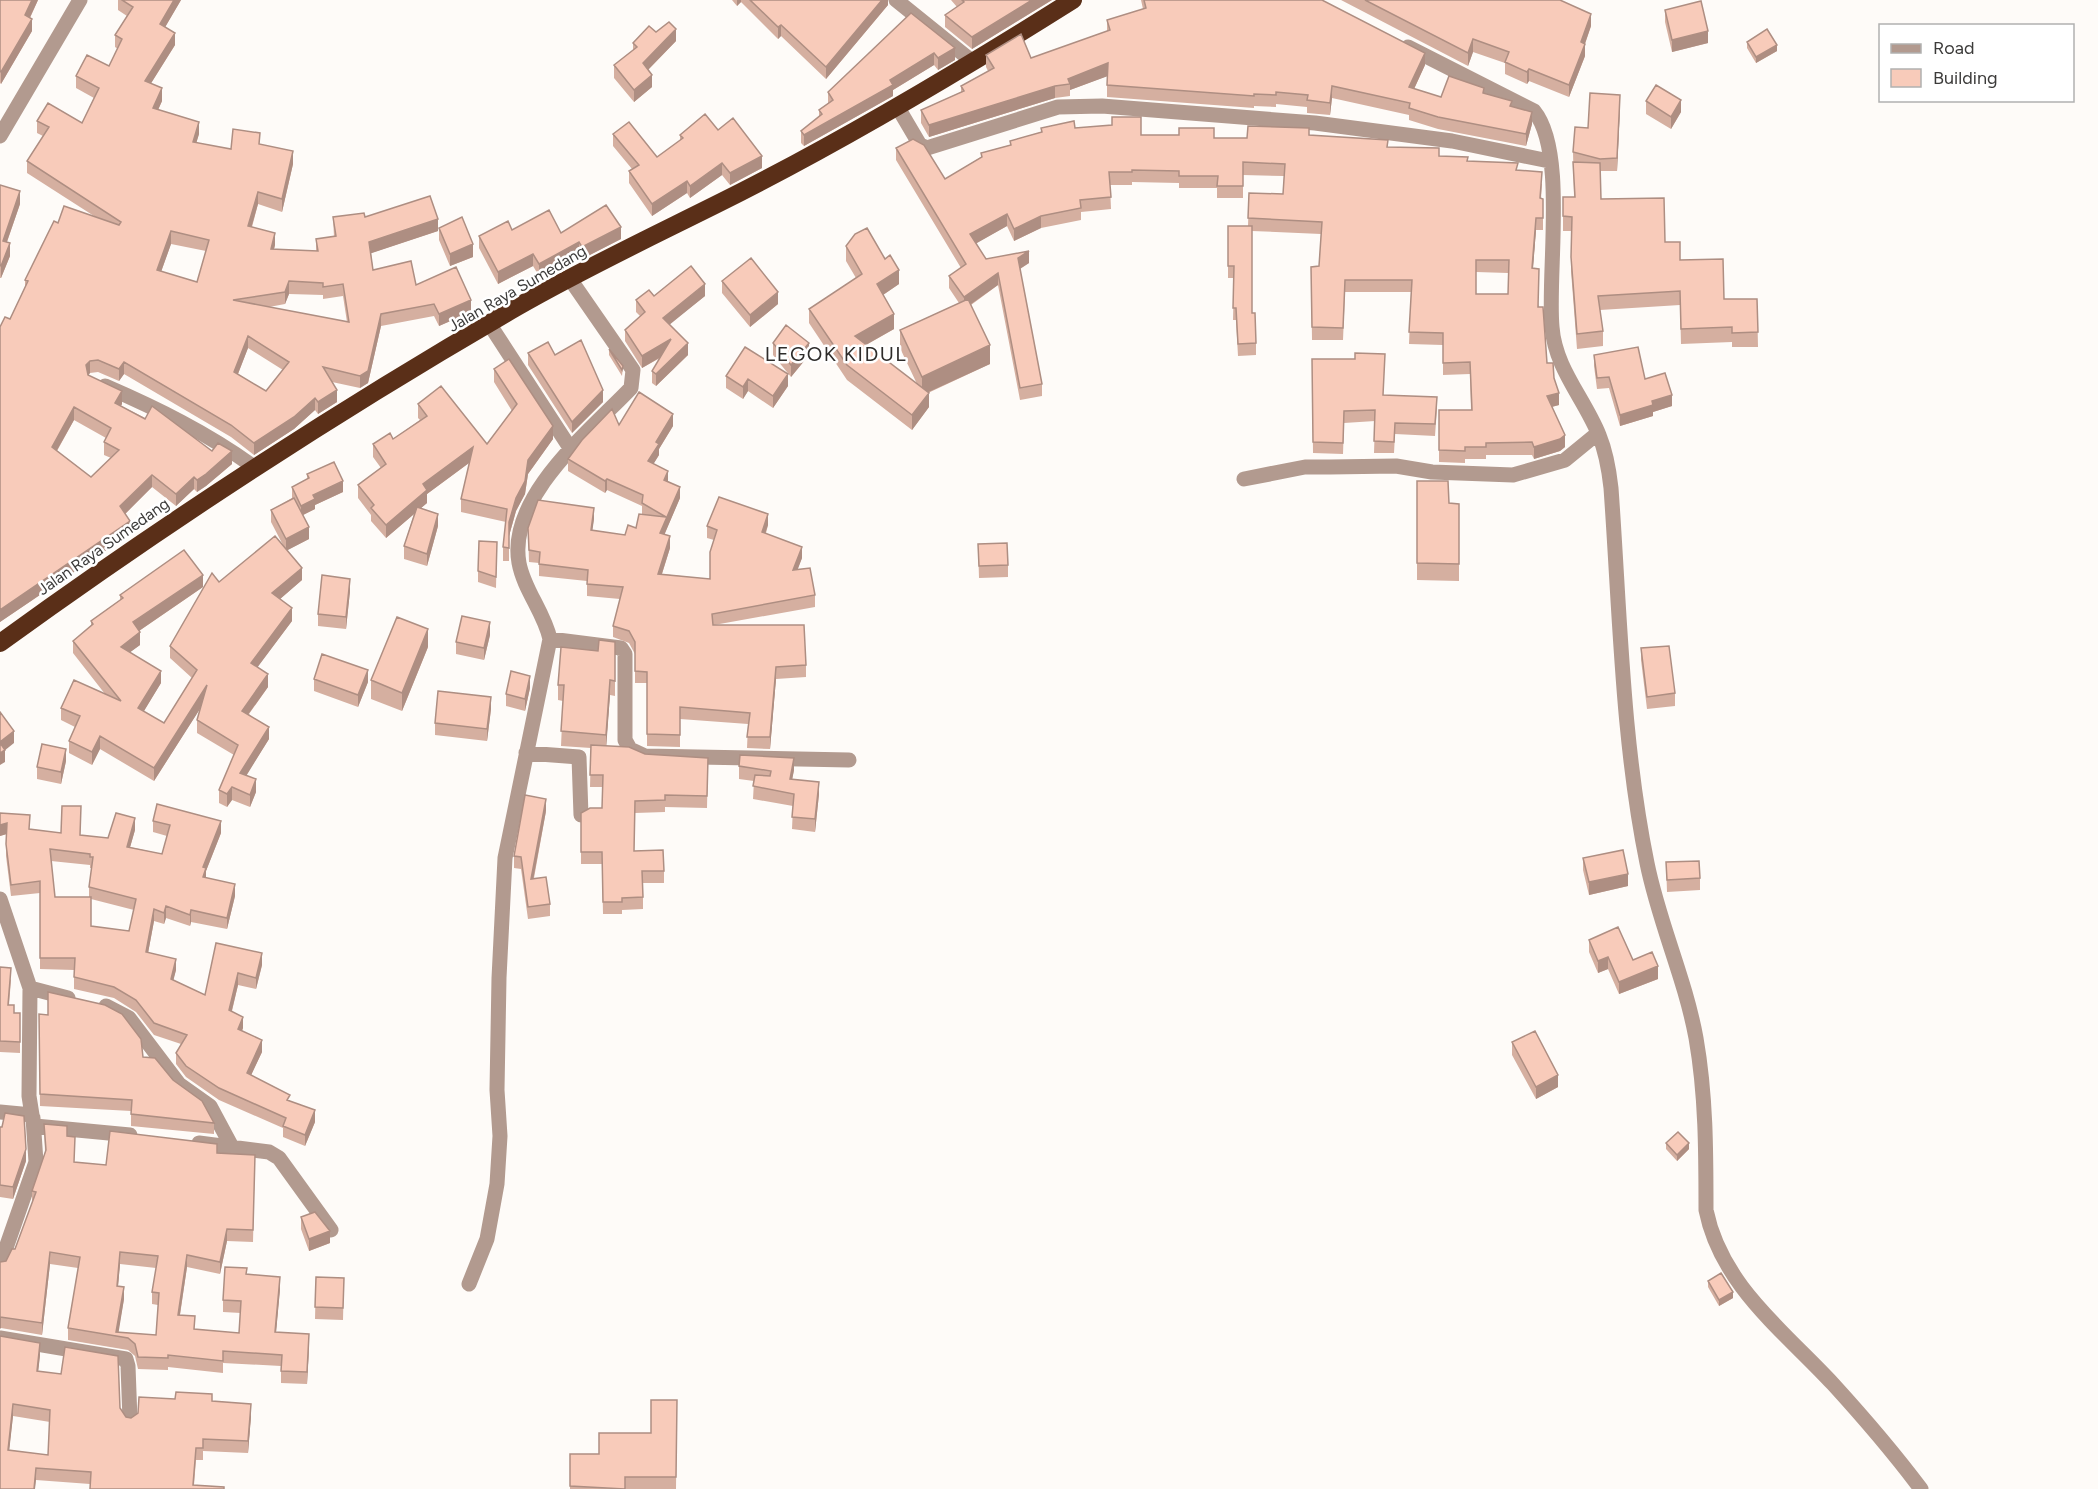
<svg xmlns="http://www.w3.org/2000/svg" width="2098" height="1489" font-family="Figtree,sans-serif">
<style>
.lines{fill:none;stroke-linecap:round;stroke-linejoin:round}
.minor{stroke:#b29a8f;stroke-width:15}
.highway{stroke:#5a2f18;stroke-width:18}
.wall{fill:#d5afa0;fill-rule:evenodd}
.shaded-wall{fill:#ae8e82}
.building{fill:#f8cbba;stroke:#ae8e82;stroke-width:1.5;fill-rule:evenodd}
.labels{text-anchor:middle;stroke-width:5;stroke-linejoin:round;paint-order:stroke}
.street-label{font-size:16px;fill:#3c3b3a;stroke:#fff}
.quarter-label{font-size:20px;letter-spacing:1.5px;fill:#2e2c2a;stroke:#fff}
</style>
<rect width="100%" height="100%" fill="#fefbf8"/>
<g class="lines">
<path class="minor" d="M 896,0 L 973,62
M 1408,47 L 1534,111 C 1567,151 1547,274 1552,327 C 1555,368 1584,398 1599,435 C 1606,452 1609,470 1611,488 C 1620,613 1622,741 1647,863 C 1659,923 1685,978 1696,1038 C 1706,1095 1706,1152 1706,1210 C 1721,1285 1784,1331 1833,1384 C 1864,1418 1894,1453 1921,1489
M 897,106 L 920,145 L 927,148 L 1058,107 L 1102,106 L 1315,123 L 1452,141 L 1549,161
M 0,136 L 80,0
M 490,325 L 572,451
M 105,386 C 158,409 207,433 254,467
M 1244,479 L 1305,467 L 1330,467 L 1396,466 L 1432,472 L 1513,475 L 1565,460 L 1598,433
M 550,639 L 621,648 L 625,654 L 625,740 L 630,749 L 645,756 L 849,760
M 526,753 L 579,757 L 581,815
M 0,899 L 30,988 L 29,1096 L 32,1115 L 0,1112
M 30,988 L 68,998
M 106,1006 L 129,1018 L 179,1084 L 210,1106 L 232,1147
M 35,1126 L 130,1135
M 199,1143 L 269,1152 L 279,1158 L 331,1230
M 0,1265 L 36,1162 L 33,1118
M 469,1284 L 487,1239 L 497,1184 L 500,1136 L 497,1090 L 499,978 L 505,858 L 550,639 C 544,612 524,590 519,563 C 507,497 590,431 631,388 L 633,370 L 570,279
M 0,1338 L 126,1359 L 128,1366 L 130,1420"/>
<path class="highway" d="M 0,643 C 167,522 339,410 517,307 C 590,265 666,230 741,192 C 855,134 965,68 1073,0"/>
</g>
<path class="wall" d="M 0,0 L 38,0 L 30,18 L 32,31 L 1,84 L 0,83 Z
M 118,0 L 181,0 L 165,27 L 175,45 L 151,83 L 162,101 L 158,110 L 199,134 L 196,143 L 231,149 L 260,145 L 293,164 L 282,212 L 258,204 L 252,227 L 275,245 L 274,249 L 316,251 L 316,239 L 334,237 L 333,217 L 365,217 L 438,231 L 371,253 L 373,270 L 416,285 L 471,312 L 439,326 L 434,316 L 381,326 L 368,383 L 360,388 L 332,382 L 337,402 L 318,414 L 315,410 L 294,429 L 254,455 L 231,437 L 124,374 L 119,381 L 98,372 L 90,373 L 88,375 L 122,404 L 121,406 L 212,451 L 232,464 L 206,486 L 197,492 L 194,489 L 176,506 L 152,487 L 125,514 L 130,534 L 0,622 L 10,319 L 25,287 L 25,280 L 58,223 L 94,216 L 27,173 L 27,161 L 43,136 L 37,133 L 37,121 L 82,123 L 94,98 L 76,88 L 76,76 L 109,66 L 118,49 L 115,47 L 115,35 L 127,16 L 118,10 ZM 171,244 L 206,251 L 197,282 L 161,272 ZM 289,294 L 323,295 L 323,299 L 343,296 L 347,322 L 269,307 L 285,304 ZM 248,348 L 283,370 L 266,391 L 238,374 ZM 74,420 L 106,438 L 104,442 L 104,455 L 111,458 L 91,477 L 57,451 Z
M 732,0 L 888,0 L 888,5 L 826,79 L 781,36 L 778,39 L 741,2 L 737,6 Z
M 951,0 L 1052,0 L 972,49 L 945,27 L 945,15 L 957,7 Z
M 1141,0 L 1322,0 L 1425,65 L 1414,89 L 1441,97 L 1484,93 L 1512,107 L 1532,124 L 1526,146 L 1438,129 L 1409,120 L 1409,115 L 1332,98 L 1330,115 L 1307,113 L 1307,107 L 1276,104 L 1276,107 L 1254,106 L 1254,108 L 1107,97 L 1107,76 L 1070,90 L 1070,96 L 1055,98 L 929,137 L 921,123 L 921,110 L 961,92 L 961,86 L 988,71 L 986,67 L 986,55 L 1031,58 L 1107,31 L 1107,20 L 1143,9 Z
M 1341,0 L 1560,0 L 1591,26 L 1585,44 L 1585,56 L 1569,97 L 1529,81 L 1527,84 L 1505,74 L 1505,63 L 1473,52 L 1468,66 Z
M 1665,10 L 1708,43 L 1672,52 L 1665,22 Z
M 911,13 L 955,60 L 938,70 L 934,65 L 893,90 L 893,96 L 804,146 L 801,143 L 801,131 L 819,117 L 819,110 L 828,103 L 828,92 Z
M 656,32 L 676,41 L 648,70 L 652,87 L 634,102 L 614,78 L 614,65 L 633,50 L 633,43 Z
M 1747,42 L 1777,51 L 1756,63 L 1747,48 Z
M 1646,101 L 1681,112 L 1671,129 L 1646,114 Z
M 1620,107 L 1617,171 L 1600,171 L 1601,199 L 1665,242 L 1680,260 L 1724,299 L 1757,299 L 1758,347 L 1732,347 L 1732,342 L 1681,344 L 1680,305 L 1600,310 L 1603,331 L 1603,346 L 1577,349 L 1571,271 L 1572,231 L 1563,231 L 1563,197 L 1574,197 L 1573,152 L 1588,128 Z
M 1112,125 L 1141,135 L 1214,138 L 1247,138 L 1309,135 L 1388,147 L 1518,170 L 1542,184 L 1541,199 L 1543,199 L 1543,230 L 1536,230 L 1533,268 L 1547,363 L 1554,378 L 1559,405 L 1552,407 L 1565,447 L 1560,451 L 1534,459 L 1532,455 L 1486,455 L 1486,459 L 1465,459 L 1465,463 L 1439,462 L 1439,410 L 1471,410 L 1470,374 L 1443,375 L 1443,345 L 1409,344 L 1411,292 L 1345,292 L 1343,340 L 1312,340 L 1311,267 L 1319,266 L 1321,234 L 1252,231 L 1252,313 L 1256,343 L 1256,355 L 1238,356 L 1236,320 L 1233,320 L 1234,278 L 1228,278 L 1228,226 L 1248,226 L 1249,193 L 1283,194 L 1284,176 L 1243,175 L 1243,198 L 1217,198 L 1217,188 L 1179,188 L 1179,183 L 1132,182 L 1132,185 L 1110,185 L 1111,209 L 1081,212 L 1081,220 L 1041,228 L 1014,241 L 1007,226 L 976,243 L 986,259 L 1029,263 L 1020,269 L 1042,384 L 1042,396 L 1020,400 L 998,285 L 971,305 L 990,364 L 928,393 L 929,407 L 912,430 L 847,380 L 809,323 L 809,309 L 856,278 L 846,261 L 846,246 L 899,284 L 883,295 L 894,329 L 866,345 L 917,384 L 900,348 L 900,330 L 959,303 L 949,288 L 949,276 L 961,268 L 896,160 L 896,148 L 945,179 L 981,157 L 981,153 L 1010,145 L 1010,141 L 1041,132 L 1041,128 L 1075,128 ZM 1476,272 L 1508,273 L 1508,294 L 1476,294 Z
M 718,130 L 762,168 L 730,185 L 722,175 L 690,198 L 687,193 L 652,216 L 629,183 L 629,171 L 632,169 L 613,146 L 613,134 L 657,157 L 680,141 L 680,135 Z
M 0,185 L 20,204 L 7,242 L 10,256 L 1,278 L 0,278 Z
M 439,228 L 473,257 L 450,266 L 439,240 Z
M 512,230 L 561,233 L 621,239 L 582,259 L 579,254 L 539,276 L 533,266 L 498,284 L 479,248 L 479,236 Z
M 722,281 L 778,304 L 750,327 L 722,293 Z
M 654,296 L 705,296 L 669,324 L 688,355 L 656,386 L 652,383 L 652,371 L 660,358 L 642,368 L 625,341 L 625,330 L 640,316 L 636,312 L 636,300 Z
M 773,343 L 809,355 L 791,377 L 773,355 Z
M 745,347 L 788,386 L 773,408 L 748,391 L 743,399 L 726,388 L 726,376 Z
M 609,349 L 623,366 L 622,376 L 609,355 Z
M 528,353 L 555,355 L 603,402 L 572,433 L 528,365 Z
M 1594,355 L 1645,379 L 1672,406 L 1653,412 L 1653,416 L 1620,426 L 1609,388 L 1597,389 L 1594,366 Z
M 1312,359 L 1384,395 L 1437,408 L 1435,436 L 1395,434 L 1394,453 L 1374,453 L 1375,421 L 1344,423 L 1343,454 L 1313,453 Z
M 494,369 L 553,439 L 528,474 L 525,494 L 516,511 L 509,536 L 509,561 L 503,561 L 503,547 L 506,522 L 461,512 L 461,499 L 469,463 L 427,494 L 427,503 L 421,508 L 438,526 L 427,566 L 404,559 L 404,546 L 414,514 L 386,538 L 371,521 L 371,515 L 358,498 L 358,485 L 381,468 L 373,457 L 373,444 L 393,439 L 420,420 L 418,418 L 418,404 L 487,444 L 512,411 L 494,382 Z
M 619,425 L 673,426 L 659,449 L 659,455 L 653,464 L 680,498 L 664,535 L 670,548 L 662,574 L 710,579 L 714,540 L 707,538 L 707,526 L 768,525 L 766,533 L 802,558 L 797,570 L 815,595 L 815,607 L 714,625 L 806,665 L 806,677 L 776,679 L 770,749 L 747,748 L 748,724 L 680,719 L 680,747 L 647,746 L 647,683 L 635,683 L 635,654 L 629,643 L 613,637 L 613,626 L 620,599 L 587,596 L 587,581 L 539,576 L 539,563 L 529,562 L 528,528 L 594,519 L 592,530 L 625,535 L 636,528 L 642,514 L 642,506 L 607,490 L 605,493 L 568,471 L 568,459 Z
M 307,474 L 343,492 L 315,505 L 315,509 L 303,515 L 309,539 L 287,550 L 302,580 L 280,599 L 292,621 L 257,667 L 268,687 L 249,714 L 269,739 L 246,775 L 256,792 L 250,807 L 232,800 L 227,807 L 219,803 L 219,790 L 234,755 L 197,733 L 197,720 L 201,707 L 154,781 L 100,749 L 92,765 L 69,753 L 69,741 L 75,727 L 61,720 L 61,708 L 105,694 L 73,653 L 73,641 L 91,626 L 91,621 L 120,600 L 120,595 L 203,587 L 139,631 L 140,645 L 130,652 L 161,683 L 143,712 L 164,723 L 192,678 L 170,658 L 170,646 L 219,582 L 284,547 L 271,522 L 271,510 L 292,498 L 292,487 L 307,479 Z
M 1417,481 L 1449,503 L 1459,504 L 1459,581 L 1417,580 Z
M 497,542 L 496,588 L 478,582 L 478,571 Z
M 978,544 L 1008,565 L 1008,577 L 979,578 Z
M 350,591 L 346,629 L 318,626 L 318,614 Z
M 490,635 L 484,660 L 456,654 L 456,642 Z
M 615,642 L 615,696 L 610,695 L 606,746 L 645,754 L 708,758 L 707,808 L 665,807 L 665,812 L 635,813 L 634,851 L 664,871 L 664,883 L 643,883 L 643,909 L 622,910 L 622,914 L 603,914 L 602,864 L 581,864 L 581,813 L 602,808 L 603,787 L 590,787 L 591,748 L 561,746 L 563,701 L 558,700 L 558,685 L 598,651 Z
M 428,647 L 402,711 L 371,699 L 371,680 Z
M 1641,648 L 1675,693 L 1675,706 L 1647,709 L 1641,660 Z
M 314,679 L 368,682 L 358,707 L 314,691 Z
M 530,688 L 525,711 L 506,706 L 506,694 Z
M 491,709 L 487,741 L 435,735 L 435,723 Z
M 66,761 L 61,784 L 37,779 L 37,767 Z
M 739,766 L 794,770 L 792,779 L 819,794 L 815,832 L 792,829 L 793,806 L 753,799 L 754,781 L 739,779 Z
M 546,811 L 534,878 L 550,904 L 550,916 L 528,919 L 521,869 L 514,868 L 514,856 Z
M 0,813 L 30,829 L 61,833 L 81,818 L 80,835 L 108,838 L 135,830 L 130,847 L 162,854 L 167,836 L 153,832 L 153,821 L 221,833 L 206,871 L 206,878 L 235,896 L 227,929 L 191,922 L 190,926 L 166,918 L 164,924 L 154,921 L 148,953 L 176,970 L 173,980 L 205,995 L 216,943 L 262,965 L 256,989 L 238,985 L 232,1011 L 243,1028 L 242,1031 L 262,1052 L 251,1075 L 290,1101 L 315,1122 L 305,1146 L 283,1137 L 283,1128 L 219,1100 L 186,1077 L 176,1064 L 176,1053 L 181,1044 L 154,1035 L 136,1012 L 114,998 L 74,989 L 74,970 L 40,969 L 40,893 L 11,896 L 6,856 L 6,834 L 0,836 ZM 51,861 L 90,865 L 90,868 L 92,868 L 89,887 L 89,897 L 55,897 ZM 91,899 L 134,910 L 129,931 L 91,926 Z
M 1583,858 L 1628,886 L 1589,895 L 1583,870 Z
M 1666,862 L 1700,878 L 1700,890 L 1667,892 Z
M 1589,940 L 1633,960 L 1658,979 L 1619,994 L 1608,969 L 1598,973 L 1589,952 Z
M 0,967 L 11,980 L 9,1005 L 14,1013 L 20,1013 L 20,1053 L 0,1052 Z
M 39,1014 L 143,1057 L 173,1080 L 214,1123 L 214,1134 L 131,1126 L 131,1111 L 40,1106 Z
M 1512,1042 L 1558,1087 L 1536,1099 L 1512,1055 Z
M 44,1124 L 67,1136 L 74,1162 L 106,1165 L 217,1153 L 255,1155 L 253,1242 L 227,1241 L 220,1274 L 187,1267 L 180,1315 L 195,1329 L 239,1333 L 241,1313 L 223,1312 L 223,1300 L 247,1274 L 280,1289 L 276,1332 L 309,1346 L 307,1384 L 281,1383 L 281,1366 L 223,1363 L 223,1373 L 168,1367 L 168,1370 L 138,1369 L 135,1356 L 128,1350 L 68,1340 L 68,1328 L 78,1268 L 50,1264 L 42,1335 L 1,1328 L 0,1262 L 6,1261 L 15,1249 L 32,1203 L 32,1191 L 45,1152 ZM 120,1264 L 156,1268 L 152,1292 L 152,1304 L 158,1305 L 156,1335 L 118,1332 L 124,1299 L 118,1286 Z
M 0,1127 L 26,1161 L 13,1199 L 0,1197 Z
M 1666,1143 L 1689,1149 L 1677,1161 L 1666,1149 Z
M 301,1217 L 330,1243 L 309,1251 L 301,1229 Z
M 316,1277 L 344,1278 L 343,1320 L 315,1319 Z
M 1708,1281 L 1733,1298 L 1719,1306 L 1708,1287 Z
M 0,1336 L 40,1355 L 38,1371 L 120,1408 L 126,1417 L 131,1418 L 212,1401 L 251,1416 L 248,1453 L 203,1451 L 203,1460 L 196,1460 L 194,1485 L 90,1484 L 36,1480 L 0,1489 ZM 13,1416 L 50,1422 L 48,1455 L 9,1450 Z
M 677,1400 L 676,1489 L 570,1489 L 570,1454 L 599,1454 L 651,1433 Z"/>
<path class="shaded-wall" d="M 32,0 L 38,0 L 25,28 L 25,15 Z
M 174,0 L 181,0 L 160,36 L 160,24 Z
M 737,0 L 741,0 L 741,2 L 737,6 Z
M 882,0 L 888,0 L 888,5 L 826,79 L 826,67 Z
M 1032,0 L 1052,0 L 972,49 L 972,37 Z
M 1591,14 L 1591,26 L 1581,55 L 1581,42 Z
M 32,19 L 32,31 L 1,84 L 1,72 Z
M 781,25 L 781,36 L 778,39 L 778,27 Z
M 676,29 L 676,41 L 643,75 L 643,63 Z
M 1708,31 L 1708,43 L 1672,52 L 1672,40 Z
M 175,33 L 175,45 L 145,93 L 145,81 Z
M 1473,39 L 1473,52 L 1468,66 L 1468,53 Z
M 1585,44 L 1585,56 L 1569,97 L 1569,85 Z
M 1777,45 L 1777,51 L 1756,63 L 1756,57 Z
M 955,48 L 955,60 L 938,70 L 938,58 Z
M 934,53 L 934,65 L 893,90 L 893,96 L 804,146 L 804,135 L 890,80 Z
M 1425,53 L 1425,65 L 1409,100 L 1409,87 Z
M 1108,63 L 1108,76 L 1070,90 L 1070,84 L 1068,79 Z
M 1529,69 L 1529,81 L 1527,84 L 1527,72 Z
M 652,75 L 652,87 L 634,102 L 634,90 Z
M 1055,86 L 1055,98 L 929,137 L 929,125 Z
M 1332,86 L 1332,98 L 1330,115 L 1330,103 Z
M 162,88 L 162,101 L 153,121 L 153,108 Z
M 1620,95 L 1620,107 L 1617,171 L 1617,158 Z
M 1681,100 L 1681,112 L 1671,129 L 1671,117 Z
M 1532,112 L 1532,124 L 1526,146 L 1526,134 Z
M 199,122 L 199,134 L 193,154 L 193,142 Z
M 293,151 L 293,164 L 282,212 L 282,199 Z
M 762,156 L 762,168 L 730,185 L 730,173 Z
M 722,163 L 722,175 L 690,198 L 690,186 Z
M 687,181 L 687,193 L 652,216 L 652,204 Z
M 20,191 L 20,204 L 3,253 L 3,241 Z
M 258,192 L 258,204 L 248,239 L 248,226 Z
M 1007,214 L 1007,226 L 970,247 L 970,234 Z
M 1041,216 L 1041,228 L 1014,241 L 1014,229 Z
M 1536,218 L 1536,230 L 1532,281 L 1532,268 Z
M 438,219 L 438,231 L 369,254 L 369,242 Z
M 621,227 L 621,239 L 582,259 L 582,247 Z
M 171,231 L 171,244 L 157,283 L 157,270 Z
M 275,233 L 275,245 L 271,261 L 271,249 Z
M 579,242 L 579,254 L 539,276 L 539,264 Z
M 10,243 L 10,256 L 1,278 L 1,266 Z
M 473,244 L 473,257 L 450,266 L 450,254 Z
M 1029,251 L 1029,263 L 1018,270 L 1018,258 Z
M 533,254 L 533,266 L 498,284 L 498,272 Z
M 899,270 L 899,284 L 877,299 L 877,284 Z
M 998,273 L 998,285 L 964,309 L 964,297 Z
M 289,281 L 289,294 L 285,304 L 285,292 Z
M 705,284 L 705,296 L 663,330 L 663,318 Z
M 778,292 L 778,304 L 750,327 L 750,315 Z
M 471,300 L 471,312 L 439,326 L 439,314 Z
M 381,314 L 381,326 L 368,383 L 360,388 L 360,376 Z
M 894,314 L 894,329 L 855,351 L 855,336 Z
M 248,336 L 248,348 L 234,384 L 234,372 Z
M 671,339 L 671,351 L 642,368 L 642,356 Z
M 688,343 L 688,355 L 656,386 L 656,374 Z
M 809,343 L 809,355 L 791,377 L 791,365 Z
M 990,345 L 990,364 L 922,395 L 922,377 Z
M 90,361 L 90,373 L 86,378 L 86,365 Z
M 124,362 L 124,374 L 119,381 L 119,369 Z
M 788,374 L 788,386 L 773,408 L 773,396 Z
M 748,379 L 748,391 L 743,399 L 743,387 Z
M 337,390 L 337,402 L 318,414 L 318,402 Z
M 603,390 L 603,402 L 572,433 L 572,422 Z
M 122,391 L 122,404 L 115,415 L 115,403 Z
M 929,393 L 929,407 L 912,430 L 912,415 Z
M 1559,393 L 1559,405 L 1547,408 L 1547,396 Z
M 1672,395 L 1672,406 L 1653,412 L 1653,416 L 1620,426 L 1620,415 L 1652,401 Z
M 315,398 L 315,410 L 294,429 L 254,455 L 254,443 Z
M 74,407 L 74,420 L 52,459 L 52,447 Z
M 673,414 L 673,426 L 659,449 L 659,455 L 648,473 L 648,461 L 656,442 Z
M 553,426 L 553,439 L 528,474 L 525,494 L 516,511 L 509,536 L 509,522 L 528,460 Z
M 1565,435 L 1565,447 L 1560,451 L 1534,459 L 1534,447 Z
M 473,447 L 473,460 L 427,494 L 427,503 L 386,538 L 386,525 L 423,484 Z
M 232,451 L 232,464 L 206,486 L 197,492 L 197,480 Z
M 668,471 L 668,483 L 664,480 Z
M 152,475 L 152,487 L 120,519 L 120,506 Z
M 194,477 L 194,489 L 176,506 L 176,494 Z
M 607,479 L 607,490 L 605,493 L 605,481 Z
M 343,481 L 343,492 L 315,505 L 315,509 L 301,516 L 301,506 L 313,495 Z
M 680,487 L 680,498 L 660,545 L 660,533 Z
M 594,508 L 594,519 L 591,541 L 591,530 Z
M 438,514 L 438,526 L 427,566 L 427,554 Z
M 768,514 L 768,525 L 762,543 L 762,532 Z
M 130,521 L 130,534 L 0,622 L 0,610 Z
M 309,527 L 309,539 L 286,551 L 286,539 Z
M 670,536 L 670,548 L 658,586 L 658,574 Z
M 802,547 L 802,558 L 793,582 L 793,570 Z
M 302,568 L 302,580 L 272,606 L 272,593 Z
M 203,575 L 203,587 L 133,635 L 133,622 Z
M 350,579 L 350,591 L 346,629 L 346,617 Z
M 292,608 L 292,621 L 251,676 L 251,663 Z
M 490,622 L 490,635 L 484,660 L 484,648 Z
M 428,629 L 428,647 L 402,711 L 402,693 Z
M 140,632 L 140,645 L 121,659 L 121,647 Z
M 776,667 L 776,679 L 770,749 L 770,737 Z
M 368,670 L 368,682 L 358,707 L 358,695 Z
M 161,671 L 161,683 L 138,721 L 138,708 Z
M 268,674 L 268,687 L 242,723 L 242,711 Z
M 530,676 L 530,688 L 525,711 L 525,699 Z
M 610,680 L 610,695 L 606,750 L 606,735 Z
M 207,685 L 207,698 L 154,781 L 154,768 Z
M 491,697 L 491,709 L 487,741 L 487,729 Z
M 269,727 L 269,739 L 240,786 L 240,773 Z
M 14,731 L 14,743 L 4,751 L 5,750 L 5,762 L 0,765 L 0,742 Z
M 100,736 L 100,749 L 92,765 L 92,752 Z
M 66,749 L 66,761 L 61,784 L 61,772 Z
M 794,758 L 794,770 L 790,791 L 790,779 Z
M 256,779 L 256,792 L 250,807 L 250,795 Z
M 819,782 L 819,794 L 815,832 L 815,819 Z
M 232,787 L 232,800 L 227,807 L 227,794 Z
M 546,799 L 546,811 L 531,891 L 531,879 Z
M 135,818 L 135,830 L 127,858 L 127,847 Z
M 221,821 L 221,833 L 206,871 L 206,879 L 203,889 L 203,867 Z
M 7,823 L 7,834 L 0,836 L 0,825 Z
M 1628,874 L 1628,886 L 1589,895 L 1589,882 Z
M 235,884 L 235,896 L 227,929 L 227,918 Z
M 166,906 L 166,918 L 164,924 L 164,913 Z
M 154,909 L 154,921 L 146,964 L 146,952 Z
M 191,910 L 191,922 L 190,926 L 190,915 Z
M 262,953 L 262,965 L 256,989 L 256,978 Z
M 1608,957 L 1608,969 L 1598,973 L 1598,961 Z
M 176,959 L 176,970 L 171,990 L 171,979 Z
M 1658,966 L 1658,979 L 1619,994 L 1619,982 Z
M 238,973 L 238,985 L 229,1022 L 229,1010 Z
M 243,1017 L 243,1028 L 238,1040 L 238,1029 Z
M 262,1040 L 262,1052 L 247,1084 L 247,1073 Z
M 1558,1075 L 1558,1087 L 1536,1099 L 1536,1087 Z
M 315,1110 L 315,1122 L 305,1146 L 305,1135 Z
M 1689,1143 L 1689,1149 L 1677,1161 L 1677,1155 Z
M 26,1149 L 26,1161 L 13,1199 L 13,1187 Z
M 227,1229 L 227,1241 L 220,1274 L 220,1262 Z
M 330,1231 L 330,1243 L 309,1251 L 309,1239 Z
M 50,1252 L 50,1264 L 42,1335 L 42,1323 Z
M 120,1252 L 120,1264 L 117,1298 L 117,1286 Z
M 187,1255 L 187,1267 L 178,1327 L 178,1315 Z
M 280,1277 L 280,1289 L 275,1344 L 275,1332 Z
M 124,1287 L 124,1299 L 118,1336 L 116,1332 Z
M 1733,1292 L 1733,1298 L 1719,1306 L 1719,1300 Z
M 1,1316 L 1,1328 L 0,1329 L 0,1317 Z
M 309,1334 L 309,1346 L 307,1384 L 307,1372 Z
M 40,1343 L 40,1355 L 37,1383 L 37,1371 Z
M 13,1404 L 13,1416 L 8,1462 L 8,1450 Z
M 251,1404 L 251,1416 L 248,1453 L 248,1441 Z
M 36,1468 L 36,1480 L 35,1489 L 34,1489 Z"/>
<path class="building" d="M 0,0 L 32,0 L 25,15 L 32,19 L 1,72 L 0,71 Z
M 122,0 L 174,0 L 160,24 L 175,33 L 145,81 L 162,88 L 153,108 L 199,122 L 193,142 L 231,149 L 233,129 L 260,133 L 259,144 L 293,151 L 282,199 L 258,192 L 248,226 L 275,233 L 271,249 L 318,251 L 316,239 L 336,236 L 333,217 L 364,213 L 365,217 L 430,196 L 438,219 L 369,242 L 373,270 L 411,261 L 416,285 L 456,267 L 471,300 L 439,314 L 434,304 L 381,314 L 368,371 L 360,376 L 323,367 L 337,390 L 318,402 L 315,398 L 294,417 L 254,443 L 231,425 L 124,362 L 119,369 L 98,360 L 90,361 L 86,365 L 88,375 L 122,391 L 115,403 L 145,419 L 152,406 L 212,451 L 218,443 L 232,451 L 206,474 L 197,480 L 194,477 L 176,494 L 152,475 L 120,506 L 130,521 L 0,610 L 0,327 L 5,317 L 10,319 L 28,281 L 25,280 L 54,221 L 58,223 L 64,206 L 119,225 L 121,222 L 27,161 L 49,127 L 37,121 L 48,103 L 82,123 L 99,88 L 76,76 L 87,55 L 109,66 L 122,39 L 115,35 L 133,7 ZM 171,231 L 209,240 L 197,282 L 157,270 ZM 289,281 L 323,283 L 323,287 L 343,284 L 349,322 L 233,300 L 285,292 ZM 248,336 L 289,362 L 266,391 L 234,372 ZM 74,407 L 111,428 L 104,442 L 119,450 L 91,477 L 52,447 Z
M 750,0 L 882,0 L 826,67 L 781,25 L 778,27 Z
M 962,0 L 1032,0 L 972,37 L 945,15 L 964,2 Z
M 1144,0 L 1322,0 L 1425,53 L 1409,87 L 1441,97 L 1449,76 L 1484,88 L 1483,93 L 1512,101 L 1510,106 L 1532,112 L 1526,134 L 1438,117 L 1409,108 L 1410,103 L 1332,86 L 1330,103 L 1307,100 L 1308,95 L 1276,92 L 1276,95 L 1254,94 L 1254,96 L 1107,85 L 1108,63 L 1068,79 L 1070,84 L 1055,86 L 929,125 L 921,110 L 964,91 L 961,86 L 994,68 L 986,55 L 1021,34 L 1031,58 L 1110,30 L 1107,20 L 1146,8 Z
M 1365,0 L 1560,0 L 1591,14 L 1581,42 L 1585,44 L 1569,85 L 1529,69 L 1527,72 L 1505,62 L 1509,52 L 1473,39 L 1468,53 Z
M 1701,1 L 1708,31 L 1672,40 L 1665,10 Z
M 911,13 L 955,48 L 938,58 L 934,53 L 890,80 L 893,85 L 804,135 L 801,131 L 822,114 L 819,110 L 833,100 L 828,92 Z
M 669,22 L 676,29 L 643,63 L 652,75 L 634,90 L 614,65 L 637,47 L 633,43 L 649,26 L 656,32 Z
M 1767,29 L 1777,45 L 1756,57 L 1747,42 Z
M 1656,85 L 1681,100 L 1671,117 L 1646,101 Z
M 1590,93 L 1620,95 L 1617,158 L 1600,159 L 1573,152 L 1575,127 L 1588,128 Z
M 705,114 L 718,130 L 733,118 L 762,156 L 730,173 L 722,163 L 690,186 L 687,181 L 652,204 L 629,171 L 639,165 L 613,134 L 629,122 L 657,157 L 683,138 L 680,135 Z
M 1112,117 L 1141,117 L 1141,135 L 1179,135 L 1179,128 L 1214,128 L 1214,138 L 1247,138 L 1248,126 L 1309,128 L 1309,135 L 1388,140 L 1387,147 L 1439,148 L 1439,156 L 1468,157 L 1467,161 L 1518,163 L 1516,170 L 1542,172 L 1540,198 L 1543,199 L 1543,218 L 1536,218 L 1532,268 L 1539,269 L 1538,307 L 1543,307 L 1547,363 L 1553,363 L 1554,378 L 1559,393 L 1547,396 L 1565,435 L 1560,439 L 1534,447 L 1532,442 L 1486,443 L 1486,447 L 1465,447 L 1465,451 L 1439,450 L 1439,410 L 1472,410 L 1470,362 L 1443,363 L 1443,333 L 1409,332 L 1412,280 L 1345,280 L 1343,328 L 1312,327 L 1311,267 L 1319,266 L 1322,222 L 1248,218 L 1249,193 L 1283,194 L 1285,164 L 1243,162 L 1243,186 L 1217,186 L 1218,176 L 1179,176 L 1179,171 L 1132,170 L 1132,172 L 1109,172 L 1111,197 L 1080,200 L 1081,208 L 1041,216 L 1014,229 L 1007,214 L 970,234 L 986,259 L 1029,251 L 1018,258 L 1042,384 L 1020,388 L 998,273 L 964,297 L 949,276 L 966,264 L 896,148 L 913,139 L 924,145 L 945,179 L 982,157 L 981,153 L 1011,145 L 1010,141 L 1042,132 L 1041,128 L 1074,121 L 1075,128 L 1112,125 ZM 1476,260 L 1509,260 L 1508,294 L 1476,294 Z
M 1573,162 L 1600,163 L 1601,199 L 1664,198 L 1665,242 L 1680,242 L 1680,260 L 1723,259 L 1724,299 L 1757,299 L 1758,332 L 1732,333 L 1732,327 L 1681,329 L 1680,291 L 1598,296 L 1603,331 L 1577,334 L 1571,257 L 1572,217 L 1563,216 L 1563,197 L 1575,197 Z
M 0,185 L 20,191 L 3,241 L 10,243 L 1,266 L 0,265 Z
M 606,205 L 621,227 L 582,247 L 579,242 L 539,264 L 533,254 L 498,272 L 479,236 L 508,221 L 512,230 L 549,210 L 561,233 Z
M 462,217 L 473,244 L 450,254 L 439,228 Z
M 1228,226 L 1252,226 L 1252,313 L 1255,313 L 1256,343 L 1238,344 L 1236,308 L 1233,308 L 1234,266 L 1228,266 Z
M 867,228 L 885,259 L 890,255 L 899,270 L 877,284 L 894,314 L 855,336 L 929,393 L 912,415 L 847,365 L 809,309 L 862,274 L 846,246 L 855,234 Z
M 751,258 L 778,292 L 750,315 L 722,281 Z
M 691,266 L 705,284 L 663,318 L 688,343 L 656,374 L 652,371 L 671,339 L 642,356 L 625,330 L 645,312 L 636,300 L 649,290 L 654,296 Z
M 968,299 L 990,345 L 922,377 L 900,330 Z
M 786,325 L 809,343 L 791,365 L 773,343 Z
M 581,340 L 603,390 L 572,422 L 528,353 L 548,342 L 555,355 Z
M 745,347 L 788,374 L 773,396 L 748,379 L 743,387 L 726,376 Z
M 1638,347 L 1645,379 L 1665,373 L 1672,395 L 1652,401 L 1653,405 L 1620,415 L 1609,377 L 1597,378 L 1594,355 Z
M 609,349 L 623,366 L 622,370 Z
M 1355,353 L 1385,354 L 1383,395 L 1437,397 L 1435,424 L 1395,423 L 1394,442 L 1374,441 L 1375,410 L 1344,411 L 1343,443 L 1313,442 L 1312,359 L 1355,359 Z
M 509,359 L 553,426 L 528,460 L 525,481 L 516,498 L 509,522 L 509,548 L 503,547 L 507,509 L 461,499 L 473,447 L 423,484 L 427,490 L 386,525 L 371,508 L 374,505 L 358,485 L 386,464 L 373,444 L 390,433 L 393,439 L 427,416 L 418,404 L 441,386 L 487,444 L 517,404 L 494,369 Z
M 639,392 L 673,414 L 656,442 L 659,444 L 648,461 L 668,471 L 664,480 L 680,487 L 660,533 L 670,536 L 658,574 L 710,579 L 710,552 L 717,530 L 707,526 L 719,497 L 768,514 L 762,532 L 802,547 L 793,570 L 810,568 L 815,595 L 712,614 L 713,625 L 804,625 L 806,665 L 776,667 L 770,737 L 747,737 L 750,713 L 680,707 L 680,735 L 647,734 L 647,672 L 635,671 L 635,642 L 629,631 L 613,626 L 623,587 L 587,584 L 588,570 L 539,564 L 540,552 L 529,550 L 528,528 L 538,500 L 594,508 L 591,530 L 625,535 L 628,525 L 636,528 L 639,514 L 666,517 L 642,503 L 643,495 L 607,479 L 605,481 L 568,459 L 582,440 L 612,409 L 619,425 Z
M 334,462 L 343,481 L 313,495 L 315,499 L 301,506 L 292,487 L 309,478 L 307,474 Z
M 1417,481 L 1448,481 L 1449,503 L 1459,504 L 1459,564 L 1417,563 Z
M 294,498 L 309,527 L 286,539 L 271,510 Z
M 417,507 L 438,514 L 427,554 L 404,546 Z
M 275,536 L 302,568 L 272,593 L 292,608 L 251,663 L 268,674 L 242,711 L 269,727 L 240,773 L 256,779 L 250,795 L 232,787 L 227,794 L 219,790 L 238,745 L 197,720 L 207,685 L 154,768 L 100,736 L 92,752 L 69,741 L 80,716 L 61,708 L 74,680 L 121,701 L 73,641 L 93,624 L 91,621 L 123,598 L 120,595 L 184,550 L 203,575 L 133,622 L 140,632 L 121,647 L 161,671 L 138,708 L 164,723 L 197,670 L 170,646 L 212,573 L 219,582 Z
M 479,541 L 497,542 L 496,577 L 478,571 Z
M 1007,543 L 1008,565 L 979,566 L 978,544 Z
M 322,575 L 350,579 L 346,617 L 318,614 Z
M 462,616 L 490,622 L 484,648 L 456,642 Z
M 397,617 L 428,629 L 402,693 L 371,680 Z
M 599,640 L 615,642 L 615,681 L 610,680 L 606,735 L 561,731 L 564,685 L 558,685 L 561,647 L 598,651 Z
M 1669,646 L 1675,693 L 1647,697 L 1641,648 Z
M 322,654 L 368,670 L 358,695 L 314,679 Z
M 511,671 L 530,676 L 525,699 L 506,694 Z
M 438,691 L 491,697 L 487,729 L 435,723 Z
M 0,712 L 14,731 L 0,742 Z
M 0,743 L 5,750 L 0,753 Z
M 42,744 L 66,749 L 61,772 L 37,767 Z
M 591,745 L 629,747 L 645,754 L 708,758 L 707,796 L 665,795 L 665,800 L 635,801 L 634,851 L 663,850 L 664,871 L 642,871 L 643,897 L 622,898 L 622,902 L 603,902 L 602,852 L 581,852 L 581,813 L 590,808 L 602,808 L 603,775 L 590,775 Z
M 740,755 L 794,758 L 790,779 L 819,782 L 815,819 L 792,817 L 794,794 L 753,786 L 755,775 L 770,776 L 771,771 L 739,766 Z
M 525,795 L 546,799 L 531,879 L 546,877 L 550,904 L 528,907 L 521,857 L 514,856 Z
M 157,804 L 221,821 L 203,867 L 206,868 L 203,877 L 235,884 L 227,918 L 191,910 L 190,915 L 166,906 L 164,913 L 154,909 L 146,952 L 176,959 L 171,979 L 205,995 L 216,943 L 262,953 L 256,978 L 238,973 L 229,1010 L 243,1017 L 238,1029 L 262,1040 L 247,1073 L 290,1095 L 287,1100 L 315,1110 L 305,1135 L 283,1126 L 286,1118 L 219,1088 L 186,1066 L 176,1053 L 187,1035 L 154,1023 L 136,1000 L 114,987 L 74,977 L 75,958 L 40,958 L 40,881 L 11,885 L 6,844 L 7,823 L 0,825 L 0,813 L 30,815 L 29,829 L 61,833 L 62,806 L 81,806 L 80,835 L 108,838 L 116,813 L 135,818 L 127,847 L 162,854 L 170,825 L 153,821 ZM 50,849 L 90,854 L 90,857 L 93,857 L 89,887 L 136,899 L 129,931 L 91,926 L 91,897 L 55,897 Z
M 1623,850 L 1628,874 L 1589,882 L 1583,858 Z
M 1699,861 L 1700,878 L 1667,880 L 1666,862 Z
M 1618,927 L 1633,960 L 1652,952 L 1658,966 L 1619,982 L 1608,957 L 1598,961 L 1589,940 Z
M 0,967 L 11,968 L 8,1005 L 14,1005 L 14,1013 L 20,1013 L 20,1042 L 0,1041 Z
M 48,992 L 105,1005 L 122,1014 L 141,1039 L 143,1057 L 155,1058 L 173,1080 L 202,1101 L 214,1123 L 131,1114 L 132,1100 L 40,1094 L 39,1014 L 48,1015 Z
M 1535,1031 L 1558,1075 L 1536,1087 L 1512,1042 Z
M 5,1113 L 24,1116 L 26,1149 L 13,1187 L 0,1185 L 0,1127 L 2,1127 Z
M 44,1124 L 67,1126 L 67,1136 L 75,1137 L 74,1162 L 106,1165 L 110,1131 L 217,1144 L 217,1153 L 255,1155 L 253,1230 L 227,1229 L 220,1262 L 187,1255 L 178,1315 L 195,1316 L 194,1329 L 239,1333 L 241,1301 L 223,1300 L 225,1267 L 247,1268 L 246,1274 L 280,1277 L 275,1332 L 309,1334 L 307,1372 L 281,1371 L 282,1355 L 223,1351 L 223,1361 L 168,1355 L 168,1358 L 138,1357 L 135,1344 L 128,1338 L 68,1328 L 80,1257 L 50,1252 L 42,1323 L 0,1317 L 0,1262 L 6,1261 L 12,1249 L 15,1249 L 36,1192 L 32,1191 L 46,1150 ZM 120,1252 L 158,1256 L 152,1292 L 159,1293 L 156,1335 L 116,1332 L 124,1287 L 117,1286 Z
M 1678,1132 L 1689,1143 L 1677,1155 L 1666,1143 Z
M 315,1212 L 330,1231 L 309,1239 L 301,1217 Z
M 1721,1273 L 1733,1292 L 1719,1300 L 1708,1281 Z
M 316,1277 L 344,1278 L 343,1308 L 315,1307 Z
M 0,1336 L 40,1343 L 37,1371 L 61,1374 L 65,1347 L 118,1356 L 120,1408 L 126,1417 L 131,1418 L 138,1413 L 139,1397 L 175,1399 L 176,1392 L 212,1394 L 212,1401 L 251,1404 L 248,1441 L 203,1439 L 203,1448 L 196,1448 L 193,1485 L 224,1487 L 224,1489 L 90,1489 L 91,1472 L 36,1468 L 34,1489 L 0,1489 ZM 13,1404 L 50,1410 L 48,1455 L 8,1450 Z
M 651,1400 L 677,1400 L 676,1477 L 625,1477 L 625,1489 L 570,1486 L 570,1454 L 599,1454 L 599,1433 L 651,1433 Z"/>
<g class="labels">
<g class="street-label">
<text transform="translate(517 288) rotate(-30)" y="6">Jalan Raya Sumedang</text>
<text transform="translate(103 546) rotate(-35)" y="6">Jalan Raya Sumedang</text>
</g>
<g class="quarter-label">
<text x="836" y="361">LEGOK KIDUL</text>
</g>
</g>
<rect x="1879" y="24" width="195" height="78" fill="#ffffff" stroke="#b1b1b0" stroke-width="1.5"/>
<rect x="1891" y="44" width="30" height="9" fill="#b29a8f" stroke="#b1b1b0" stroke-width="1.5"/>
<text x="1933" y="54" font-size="18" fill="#3c3b3a">Road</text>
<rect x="1891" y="69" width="30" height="18" fill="#f8cbba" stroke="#b1b1b0" stroke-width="1.5"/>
<text x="1933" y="84" font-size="18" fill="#3c3b3a">Building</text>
</svg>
